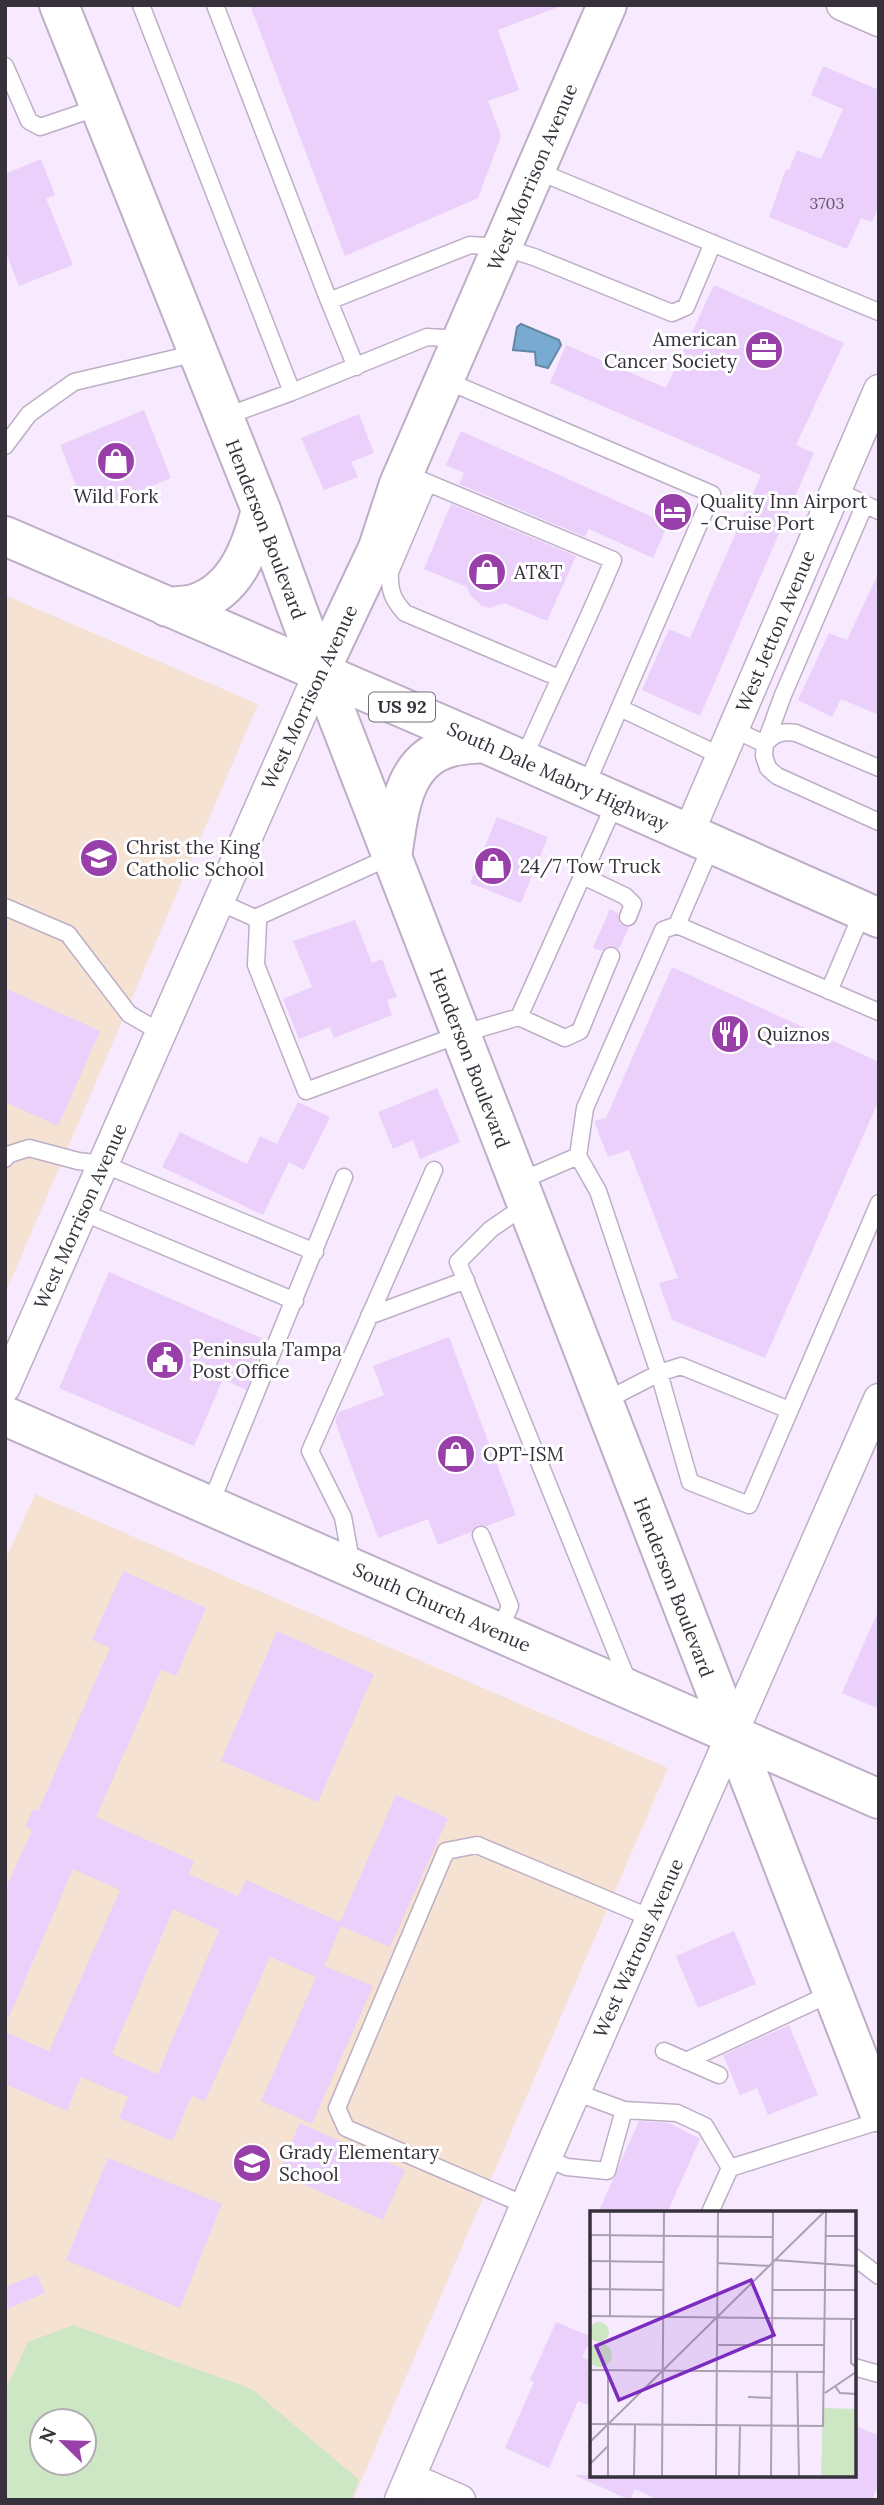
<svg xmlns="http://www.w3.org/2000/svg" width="884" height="2505" font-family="Lora,serif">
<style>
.education{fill:#f6e2d3;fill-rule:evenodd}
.green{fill:#cde6c3;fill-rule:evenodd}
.water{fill:#79abd2;stroke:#6586a5;stroke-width:2}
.building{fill:#ead0fa;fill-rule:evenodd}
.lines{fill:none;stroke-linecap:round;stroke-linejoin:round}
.service-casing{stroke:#bdaec6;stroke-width:19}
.minor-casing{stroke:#bdaec6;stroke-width:33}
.tertiary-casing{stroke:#bdaec6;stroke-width:42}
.secondary-casing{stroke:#bdaec6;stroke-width:42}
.primary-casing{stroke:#bdaec6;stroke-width:42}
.service{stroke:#fff;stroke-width:16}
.minor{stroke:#fff;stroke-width:30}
.tertiary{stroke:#fff;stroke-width:38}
.secondary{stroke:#fff;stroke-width:38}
.primary{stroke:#fff;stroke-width:38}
.labels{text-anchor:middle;stroke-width:6;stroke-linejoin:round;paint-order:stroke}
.number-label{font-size:16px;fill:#64596b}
.shield{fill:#fff;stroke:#736f76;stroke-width:2}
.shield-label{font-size:18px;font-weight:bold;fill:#37313b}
.street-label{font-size:19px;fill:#37313b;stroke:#fff}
.poi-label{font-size:19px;fill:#37313b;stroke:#fff;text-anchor:start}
.inset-road{fill:none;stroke:#aaa0b1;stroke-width:2}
.view{fill:#7b2cbf;fill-opacity:0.15;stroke:#7b2cbf;stroke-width:3.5}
.inset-edge{fill:none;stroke:#37313b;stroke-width:3.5}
</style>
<rect width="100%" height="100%" fill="#f7eaff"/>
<path class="education" d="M 5,595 L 258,704 L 5,1294 Z
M 35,1494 L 668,1768 L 353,2500 L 5,2500 L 5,1561 ZM 42,2421 L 84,2421 L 84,2463 L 42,2463 Z"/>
<path class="green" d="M 73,2325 L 252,2389 L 359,2480 L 351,2500 L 5,2500 L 5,2391 L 28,2342 ZM 42,2421 L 84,2421 L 84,2463 L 42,2463 Z"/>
<path class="water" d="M 521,324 L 559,340 L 561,345 L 548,368 L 536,365 L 535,352 L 513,350 L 517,327 Z"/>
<path class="building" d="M 250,5 L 558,5 L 558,7 L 498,30 L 519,90 L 488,101 L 501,136 L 478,198 L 345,256 Z
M 823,66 L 879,90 L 879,206 L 872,222 L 861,218 L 847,249 L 769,217 L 786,169 L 789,170 L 797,150 L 821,159 L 843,109 L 811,95 Z
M 41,159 L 55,195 L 46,198 L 73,265 L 19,286 L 5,251 L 5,174 Z
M 714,285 L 844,343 L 796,445 L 814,453 L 700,716 L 642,690 L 669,629 L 690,638 L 761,475 L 550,383 L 566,345 L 666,388 Z
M 144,410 L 171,478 L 108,504 L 78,490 L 60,445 Z
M 359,414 L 374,453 L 351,462 L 358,477 L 324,490 L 301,438 Z
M 461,431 L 668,524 L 653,558 L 589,529 L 585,537 L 459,484 L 464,473 L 446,465 Z
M 451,504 L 576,556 L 547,621 L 504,603 L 490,608 L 482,606 L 470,595 L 467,587 L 424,569 Z
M 879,572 L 879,715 L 841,699 L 832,717 L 798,700 L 829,633 L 847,640 Z
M 497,817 L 548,837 L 521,903 L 470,883 Z
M 610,909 L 618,913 L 620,924 L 629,927 L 619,949 L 610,946 L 602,951 L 593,948 Z
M 355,920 L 372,963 L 382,959 L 397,997 L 387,1000 L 392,1015 L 334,1038 L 330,1027 L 299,1039 L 283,999 L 312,987 L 293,941 Z
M 672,967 L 879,1062 L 879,1100 L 765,1358 L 672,1320 L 659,1283 L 678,1278 L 629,1150 L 608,1157 L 594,1121 L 606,1118 Z
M 5,988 L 100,1031 L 58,1126 L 5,1102 Z
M 437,1088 L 460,1142 L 420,1159 L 413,1140 L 393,1149 L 378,1112 Z
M 298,1102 L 330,1117 L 304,1170 L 289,1162 L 263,1215 L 162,1167 L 180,1132 L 247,1164 L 260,1136 L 277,1144 Z
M 109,1272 L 266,1340 L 246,1390 L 223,1379 L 194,1446 L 59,1388 Z
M 449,1337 L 516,1515 L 487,1526 L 478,1525 L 471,1532 L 438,1545 L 428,1519 L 378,1538 L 335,1421 L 339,1412 L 384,1395 L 373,1366 Z
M 123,1571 L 206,1608 L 176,1676 L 161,1670 L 96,1817 L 194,1861 L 189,1874 L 238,1896 L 246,1880 L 340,1922 L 396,1795 L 448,1818 L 390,1947 L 341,1926 L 324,1966 L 373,1986 L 312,2124 L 261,2101 L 316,1977 L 270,1957 L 205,2101 L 192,2096 L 172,2141 L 119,2118 L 128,2097 L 81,2077 L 67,2111 L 5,2084 L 5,2032 L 49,2051 L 120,1890 L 73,1869 L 5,2026 L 5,1890 L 32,1830 L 25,1827 L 33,1809 L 38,1811 L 110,1648 L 92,1640 ZM 173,1909 L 219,1930 L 158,2074 L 112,2054 Z
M 879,1609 L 879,1709 L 842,1693 Z
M 277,1631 L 374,1674 L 318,1802 L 221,1761 Z
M 734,1931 L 756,1984 L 698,2008 L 676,1956 Z
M 789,2025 L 818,2095 L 768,2115 L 757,2088 L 740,2095 L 723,2055 Z
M 639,2121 L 669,2123 L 700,2139 L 667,2213 L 598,2213 Z
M 300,2123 L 405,2170 L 383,2220 L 278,2173 Z
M 108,2158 L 222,2204 L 180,2308 L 66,2260 Z
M 37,2274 L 45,2293 L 5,2310 L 5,2287 Z
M 556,2322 L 592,2337 L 582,2357 L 592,2361 L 592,2407 L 578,2401 L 549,2468 L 505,2448 L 534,2382 L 530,2380 Z
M 854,2425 L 879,2436 L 879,2484 L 872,2500 L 659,2500 L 635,2489 L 630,2500 L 574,2475 L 854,2475 Z"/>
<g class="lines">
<defs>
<path id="service" d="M 141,5 L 292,392
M 215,5 L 329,301 L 470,245 L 502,247 L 534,257 L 672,313 L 686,307 L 713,243
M 5,66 L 29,121 L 40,127 L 99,107
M 535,170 L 879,312
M 329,301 L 356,367
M 445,380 L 712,494 L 585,788
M 224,417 L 292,392 L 427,337 L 444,338 L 460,344
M 5,446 L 29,414 L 74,382 L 197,353
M 404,473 L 613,560 C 585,628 552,693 523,760
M 428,483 L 390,572 C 389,591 393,600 405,613 L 559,678
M 836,490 L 879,511
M 865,504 L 783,695 L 765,744 L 764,756 L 768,768 L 777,776 L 879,822
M 620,708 L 721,756
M 733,729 L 765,744
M 765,744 C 774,733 782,731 796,733 L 879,768
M 583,876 L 625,896 L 633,904 L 628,917
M 217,901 L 255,918 L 258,923 L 256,965 L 306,1091 L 461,1034 L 519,1017 L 616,801
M 5,907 L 68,934 L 129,1014 L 160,1032
M 255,918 L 392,856
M 677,925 L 712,844
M 829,991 L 863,911
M 879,1012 L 677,925 L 663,930 L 585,1108 L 578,1156 L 598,1191 L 659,1373 L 690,1482 L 749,1505 L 879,1203
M 519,1017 L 565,1038 L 580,1031 L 611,956
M 5,1159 L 7,1155 L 29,1148 L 78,1161 L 103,1164 L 315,1252
M 518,1182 L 578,1156
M 526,1205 L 491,1229 L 458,1262 L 629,1684
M 82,1212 L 295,1301
M 369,1316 L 466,1280
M 603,1402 L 659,1373 L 681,1366 L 789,1410
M 210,1505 L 344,1177
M 481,1535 L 510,1606 L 499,1632
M 352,1566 L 343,1517 L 310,1451 L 434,1170
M 664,2051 L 719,2075
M 686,2061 L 832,1993
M 575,2092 L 624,2110
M 546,2158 L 567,2167 L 607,2171 L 624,2110 L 677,2113 L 705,2126 L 730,2168 L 879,2121
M 525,2205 L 346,2128 L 337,2108 L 446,1851 L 477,1845 L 651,1918
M 711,2210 L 730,2168
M 854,2257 L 879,2276
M 854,2367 L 879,2374"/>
<path id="minor" d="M 842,5 L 879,21
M 688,834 L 879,390
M 5,1387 L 320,671
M 410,2478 L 460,2500
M 400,2500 L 546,2158 L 879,1399"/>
<path id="tertiary" d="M 320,671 L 378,548 L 399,484 L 607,5
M 5,1416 L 879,1799"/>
<path id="secondary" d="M 59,5 L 261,510 L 320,671 L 879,2112"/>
<path id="primary" d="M 5,536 L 484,743 L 879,918
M 167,607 C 175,606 186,606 194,604 C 236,591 251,548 261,510
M 392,856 C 399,815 401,759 451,747 C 462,744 474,744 484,743"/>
</defs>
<use href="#service" class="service-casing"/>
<use href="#minor" class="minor-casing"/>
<use href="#tertiary" class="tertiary-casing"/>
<use href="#secondary" class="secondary-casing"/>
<use href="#primary" class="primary-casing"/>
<use href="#service" class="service"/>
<use href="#minor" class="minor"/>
<use href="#tertiary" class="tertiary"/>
<use href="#secondary" class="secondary"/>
<use href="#primary" class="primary"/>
</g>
<defs>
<symbol id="office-disc" viewBox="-11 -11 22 22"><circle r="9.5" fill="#993faa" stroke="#fff"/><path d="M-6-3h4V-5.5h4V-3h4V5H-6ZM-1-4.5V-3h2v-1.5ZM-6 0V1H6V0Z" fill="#fff"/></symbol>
<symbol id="shop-disc" viewBox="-11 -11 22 22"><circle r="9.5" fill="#993faa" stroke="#fff"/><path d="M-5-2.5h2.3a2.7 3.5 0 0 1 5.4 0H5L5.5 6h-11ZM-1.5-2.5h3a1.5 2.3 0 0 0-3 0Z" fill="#fff"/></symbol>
<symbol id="hotel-disc" viewBox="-11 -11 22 22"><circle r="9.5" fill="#993faa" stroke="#fff"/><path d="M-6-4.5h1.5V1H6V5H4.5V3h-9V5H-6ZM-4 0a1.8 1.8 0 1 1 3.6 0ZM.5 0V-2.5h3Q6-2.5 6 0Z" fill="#fff"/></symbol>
<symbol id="school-disc" viewBox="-11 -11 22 22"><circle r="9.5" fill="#993faa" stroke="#fff"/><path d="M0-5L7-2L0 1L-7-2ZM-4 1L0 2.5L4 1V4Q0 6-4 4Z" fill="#fff"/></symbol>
<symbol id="restaurant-disc" viewBox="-11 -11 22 22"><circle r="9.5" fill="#993faa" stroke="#fff"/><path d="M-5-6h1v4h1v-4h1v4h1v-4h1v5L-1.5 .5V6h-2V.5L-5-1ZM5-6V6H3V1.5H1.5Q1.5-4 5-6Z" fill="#fff"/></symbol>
<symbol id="civic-disc" viewBox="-11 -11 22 22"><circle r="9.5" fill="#993faa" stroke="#fff"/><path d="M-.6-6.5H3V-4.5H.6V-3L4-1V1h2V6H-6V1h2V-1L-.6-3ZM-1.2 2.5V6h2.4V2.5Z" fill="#fff"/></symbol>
</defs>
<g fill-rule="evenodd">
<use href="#office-disc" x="742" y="328" width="44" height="44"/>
<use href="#shop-disc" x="94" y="439" width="44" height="44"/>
<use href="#hotel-disc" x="651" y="490" width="44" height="44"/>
<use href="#shop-disc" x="465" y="550" width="44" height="44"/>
<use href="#school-disc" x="77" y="836" width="44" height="44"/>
<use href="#shop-disc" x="471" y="844" width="44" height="44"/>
<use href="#restaurant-disc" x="708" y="1012" width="44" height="44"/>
<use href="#civic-disc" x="143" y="1338" width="44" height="44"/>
<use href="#shop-disc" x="434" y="1432" width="44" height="44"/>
<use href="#school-disc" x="230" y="2141" width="44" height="44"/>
</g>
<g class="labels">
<g class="number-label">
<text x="827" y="209">3703</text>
</g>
<rect class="shield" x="369" y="692.5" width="66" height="29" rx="5"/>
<g class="shield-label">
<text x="402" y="713">US 92</text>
</g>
<g class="street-label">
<text transform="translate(532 177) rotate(-67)" y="7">West Morrison Avenue</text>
<text transform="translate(266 529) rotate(69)" y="7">Henderson Boulevard</text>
<text transform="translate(775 631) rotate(-67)" y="7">West Jetton Avenue</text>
<text transform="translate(309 697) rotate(-65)" y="7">West Morrison Avenue</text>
<text transform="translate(558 776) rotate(24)" y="7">South Dale Mabry Highway</text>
<text transform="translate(470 1058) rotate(69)" y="7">Henderson Boulevard</text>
<text transform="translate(80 1216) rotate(-66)" y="7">West Morrison Avenue</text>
<text transform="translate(674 1587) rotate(69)" y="7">Henderson Boulevard</text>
<text transform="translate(442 1607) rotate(24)" y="7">South Church Avenue</text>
<text transform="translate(638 1948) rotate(-66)" y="7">West Watrous Avenue</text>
</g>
<g class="poi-label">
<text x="737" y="346" text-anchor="end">American<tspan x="737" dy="22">Cancer Society</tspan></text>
<text x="116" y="503" text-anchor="middle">Wild Fork</text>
<text x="700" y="508">Quality Inn Airport<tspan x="700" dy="22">- Cruise Port</tspan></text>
<text x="514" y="579">AT&amp;T</text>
<text x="126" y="854">Christ the King<tspan x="126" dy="22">Catholic School</tspan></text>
<text x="520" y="873">24/7 Tow Truck</text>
<text x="757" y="1041">Quiznos</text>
<text x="192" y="1356">Peninsula Tampa<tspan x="192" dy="22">Post Office</tspan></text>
<text x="483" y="1461">OPT-ISM</text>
<text x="279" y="2159">Grady Elementary<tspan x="279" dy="22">School</tspan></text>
</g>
</g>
<g transform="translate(590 2211)">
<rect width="266" height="266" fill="#f7eaff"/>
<path d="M-1 121a10 10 0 1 1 20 0a10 10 0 1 1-20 0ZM-2 144a12 12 0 1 1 24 0a12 12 0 1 1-24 0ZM 233,197 L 266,198 L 266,265 L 231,265 Z" fill="#cde6c3"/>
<path class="inset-road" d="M 0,24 L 183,26M 236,25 L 266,25M 185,49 L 266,55M 0,50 L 74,51M 128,52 L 180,55M 0,78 L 74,79M 183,79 L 266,79M 0,105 L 266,108M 20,105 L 20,1M 261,108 L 261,152 L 266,156M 127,134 L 235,134M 0,159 L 235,161M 207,161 L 209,265M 245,175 L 250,182 L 266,183M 235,182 L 266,161M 158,186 L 182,187M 0,213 L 233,215 L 236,1M 0,231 L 234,1M 0,253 L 18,235M 18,265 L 18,159M 44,265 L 45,214M 72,265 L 74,1M 126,265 L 128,1M 149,265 L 150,215M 181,265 L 183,1"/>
<path class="view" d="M 161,69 L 184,124 L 29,189 L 6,135 Z"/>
<rect width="266" height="266" class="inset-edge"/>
</g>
<rect width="884" height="2505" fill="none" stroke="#37313b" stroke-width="14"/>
<g transform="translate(63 2442) rotate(293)"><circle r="33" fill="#ffffff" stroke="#afadb1" stroke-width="2"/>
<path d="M0-5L12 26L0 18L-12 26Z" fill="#993faa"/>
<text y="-10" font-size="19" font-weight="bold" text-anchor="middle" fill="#37313b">N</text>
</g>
</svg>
